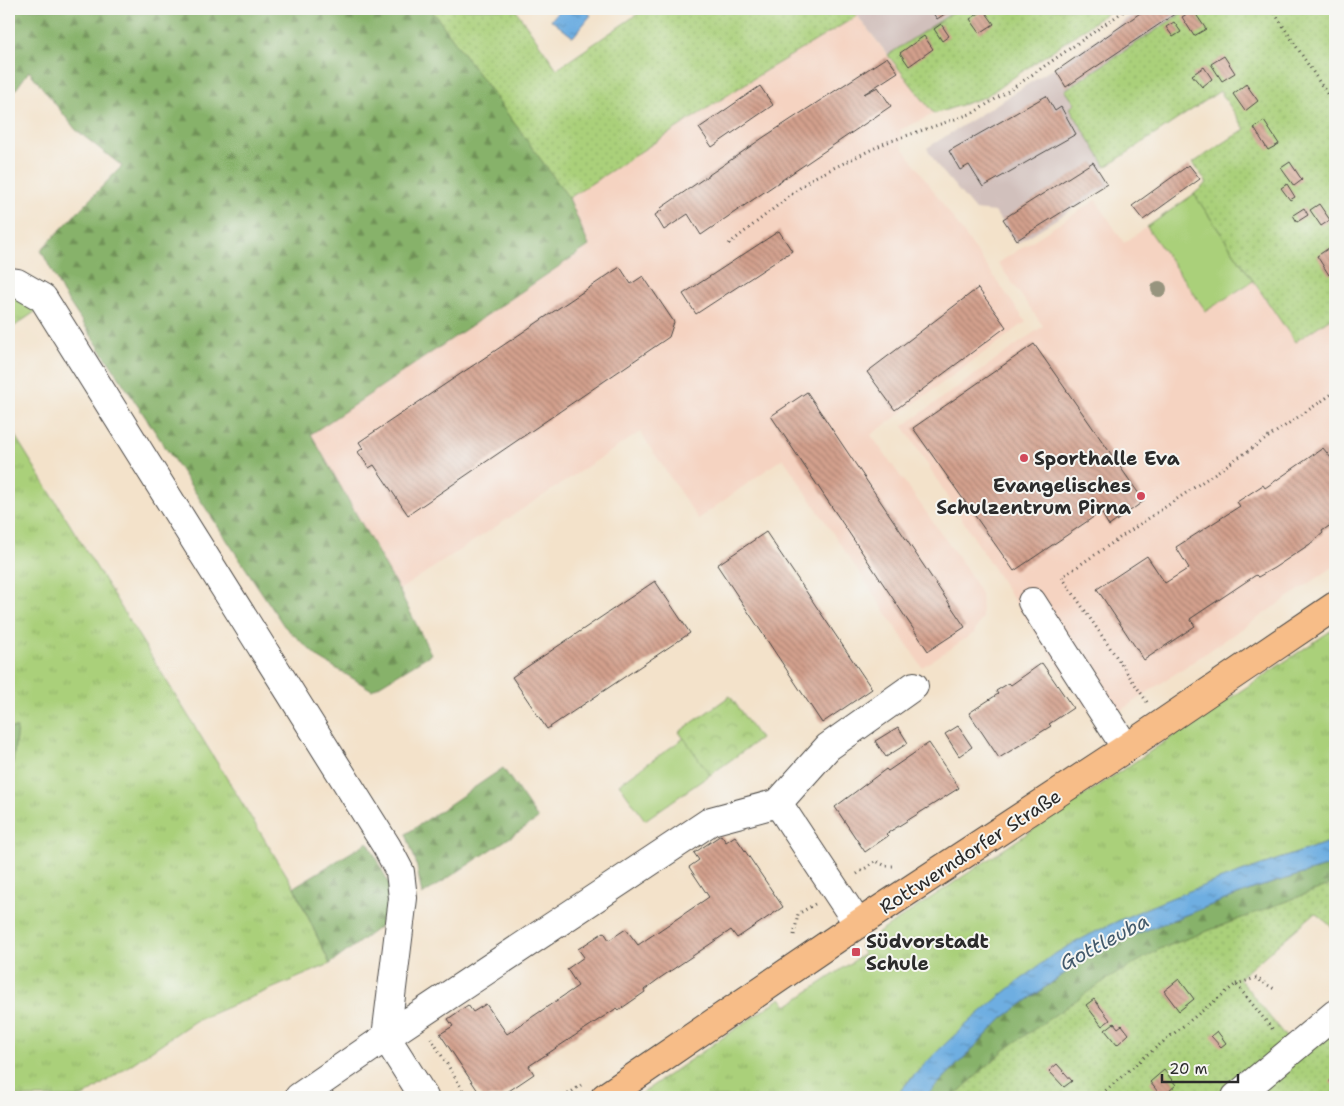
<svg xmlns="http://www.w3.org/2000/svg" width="1344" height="1106" font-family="'Shantell Sans',sans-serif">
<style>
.built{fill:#f5d3c1}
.industrial{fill:#d1c0bc}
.grass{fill:url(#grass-tufts);stroke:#6a7e52}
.forest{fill:url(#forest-firs);stroke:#596e4a}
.park{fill:url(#park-crowns);stroke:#6a7e52}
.garden{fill:url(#garden-dots);stroke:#6a7e52}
.pitch{fill:#aad07a;stroke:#6a7e52}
.water{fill:url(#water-ripples);stroke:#4c6c86}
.building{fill:url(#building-back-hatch)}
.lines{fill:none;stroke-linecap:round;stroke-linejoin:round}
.minor-casing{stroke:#494643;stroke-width:30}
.major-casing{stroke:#494643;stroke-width:30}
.path{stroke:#494643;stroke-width:3;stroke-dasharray:1 4;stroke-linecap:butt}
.minor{stroke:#fff;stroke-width:28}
.major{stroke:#f7bd88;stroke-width:28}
.tree{fill:#97947e}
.poi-dot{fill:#d1495b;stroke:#f6f6f2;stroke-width:2}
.labels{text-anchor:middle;stroke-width:4;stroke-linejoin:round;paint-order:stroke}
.poi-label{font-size:19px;font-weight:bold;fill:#2b2b2b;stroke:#f6f6f2;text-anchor:start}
.street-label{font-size:19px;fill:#2b2b2b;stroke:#f6f6f2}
.water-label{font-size:20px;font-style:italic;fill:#42596b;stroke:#f6f6f2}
</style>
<defs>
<pattern id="grass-tufts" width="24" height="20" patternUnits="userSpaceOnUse" patternTransform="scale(1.25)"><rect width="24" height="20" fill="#aad07a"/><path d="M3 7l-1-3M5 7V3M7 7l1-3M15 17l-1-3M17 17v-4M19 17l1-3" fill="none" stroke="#92b36a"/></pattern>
<pattern id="forest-firs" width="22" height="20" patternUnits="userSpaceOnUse" patternTransform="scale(1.25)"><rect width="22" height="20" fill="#87b26a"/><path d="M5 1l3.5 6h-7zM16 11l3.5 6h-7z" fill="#6f9157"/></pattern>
<pattern id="park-crowns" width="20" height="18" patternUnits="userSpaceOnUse" patternTransform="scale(1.25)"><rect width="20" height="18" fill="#aad07a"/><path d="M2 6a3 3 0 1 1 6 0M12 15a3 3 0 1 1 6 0" fill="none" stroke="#92b36a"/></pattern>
<pattern id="garden-dots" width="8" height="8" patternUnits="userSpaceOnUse" patternTransform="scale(1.25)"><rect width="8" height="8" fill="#aad07a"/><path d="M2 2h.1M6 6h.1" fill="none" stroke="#92b36a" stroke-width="1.8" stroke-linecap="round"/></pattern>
<pattern id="water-ripples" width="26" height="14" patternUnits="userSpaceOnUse" patternTransform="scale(1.25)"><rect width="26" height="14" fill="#6eaee1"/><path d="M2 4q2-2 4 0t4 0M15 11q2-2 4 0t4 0" fill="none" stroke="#5b8eb7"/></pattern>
<pattern id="building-back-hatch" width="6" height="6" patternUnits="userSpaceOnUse" patternTransform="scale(1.25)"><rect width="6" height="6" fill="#d3a08d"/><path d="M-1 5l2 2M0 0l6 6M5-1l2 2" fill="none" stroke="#ab8373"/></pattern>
</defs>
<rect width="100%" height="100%" fill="#f6f6f2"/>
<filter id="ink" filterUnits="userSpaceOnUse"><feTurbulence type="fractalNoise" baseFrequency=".02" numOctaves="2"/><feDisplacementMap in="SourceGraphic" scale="10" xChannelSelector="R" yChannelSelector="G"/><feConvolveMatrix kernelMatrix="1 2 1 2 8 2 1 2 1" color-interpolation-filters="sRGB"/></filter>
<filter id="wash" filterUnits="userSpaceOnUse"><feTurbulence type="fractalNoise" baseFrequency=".0096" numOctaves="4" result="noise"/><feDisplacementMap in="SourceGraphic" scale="20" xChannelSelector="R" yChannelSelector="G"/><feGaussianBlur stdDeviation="1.12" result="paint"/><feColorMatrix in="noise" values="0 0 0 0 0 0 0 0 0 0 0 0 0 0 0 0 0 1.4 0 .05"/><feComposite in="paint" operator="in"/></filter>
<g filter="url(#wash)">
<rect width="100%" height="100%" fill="#f3e2ca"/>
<path class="built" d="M 857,16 L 934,114 L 900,130 L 902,146 L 1026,322 L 871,435 L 968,571 L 981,594 L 982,618 L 974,633 L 922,667 L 783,458 L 698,519 L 640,432 L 399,590 L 311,434 L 589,247 L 569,198 L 765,71 Z
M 1194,194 L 1295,342 L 1335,315 L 1335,566 L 1099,725 L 1011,596 L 903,426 L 1043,326 L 998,263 L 1096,200 L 1124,243 Z"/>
<path class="industrial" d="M 852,9 L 954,9 L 955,11 L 888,55 Z
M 1141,9 L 1188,9 L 1066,90 L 1075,105 L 1070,109 L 1106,167 L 1102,170 L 1111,185 L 1016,244 L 995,212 L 975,210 L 937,165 L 927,148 L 1052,69 Z"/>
<path class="grass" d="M 9,291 L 39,309 L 9,330 Z
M 9,426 L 294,887 L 330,964 L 195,1021 L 83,1097 L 9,1097 L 9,768 L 13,763 L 16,728 L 9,728 Z
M 1335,628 L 1335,840 L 1242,872 L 1120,920 L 1057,953 L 911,1078 L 895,1097 L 636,1097 L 781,998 L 787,1006 L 864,954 L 859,946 Z"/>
<path class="forest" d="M 9,9 L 431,9 L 569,198 L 589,246 L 311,434 L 399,590 L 431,654 L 372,690 L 319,658 L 284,626 L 63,293 L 41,250 L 122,166 L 76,130 L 29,71 L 9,99 Z
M 9,728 L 17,728 L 13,763 L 9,768 Z
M 503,768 L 538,819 L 422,895 L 416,862 L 406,834 Z
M 368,842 L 391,888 L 390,919 L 330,964 L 294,887 Z
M 1335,864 L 1335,883 L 1160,949 L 1007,1048 L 953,1097 L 925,1097 L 1003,1018 L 1083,960 L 1131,936 L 1253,889 Z"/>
<path class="park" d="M 730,696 L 760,739 L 710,775 L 679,732 Z"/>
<path class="garden" d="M 431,9 L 515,9 L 557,69 L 645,9 L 852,9 L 857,16 L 765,71 L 569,198 Z
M 958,9 L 1113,9 L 985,97 L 934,114 L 888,55 Z
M 1188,9 L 1335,9 L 1335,315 L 1295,342 L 1194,194 L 1207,183 L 1193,163 L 1245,129 L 1220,91 L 1106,167 L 1070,108 L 1075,104 L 1065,90 Z
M 1335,883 L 1335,929 L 1315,913 L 1239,978 L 1289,1041 L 1223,1097 L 953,1097 L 1007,1048 L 1104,981 L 1160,949 Z
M 1335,1022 L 1335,1097 L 1246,1097 Z"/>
<path class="pitch" d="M 1194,194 L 1253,281 L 1206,311 L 1147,227 Z
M 684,738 L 710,775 L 645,820 L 619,784 Z"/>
<path class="water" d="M 561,9 L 583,9 L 591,15 L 573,37 L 551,20 Z
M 1335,840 L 1335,864 L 1253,889 L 1131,936 L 1083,960 L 1003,1018 L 925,1097 L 895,1097 C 931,1054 974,1016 1019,981 C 1032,972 1044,960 1058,952 C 1144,902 1242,872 1335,840 Z"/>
<g id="blocks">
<path class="building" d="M 930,9 L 950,9 L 951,10 L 937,19 Z
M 1146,9 L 1182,9 L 1066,87 L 1056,71 Z
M 984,10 L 994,24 L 980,33 L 970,19 Z
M 1193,10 L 1206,29 L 1194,36 L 1182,17 Z
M 1174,22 L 1181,32 L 1173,37 L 1166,27 Z
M 941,24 L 949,36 L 942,41 L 934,29 Z
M 924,36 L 933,49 L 909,66 L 900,53 Z
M 1224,56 L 1235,73 L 1222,81 L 1211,64 Z
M 887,57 L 898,72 L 864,94 L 878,87 L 891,106 L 701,235 L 688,214 L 664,230 L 655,215 L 662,210 L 661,208 L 764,137 Z
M 1204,67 L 1212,79 L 1202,87 L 1192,75 Z
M 1246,84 L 1258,101 L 1245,111 L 1233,94 Z
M 760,86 L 773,105 L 712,147 L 699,128 Z
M 1046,96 L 1055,111 L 1061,107 L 1076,134 L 983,187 L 969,165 L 960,170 L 949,151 Z
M 1264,121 L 1279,144 L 1268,150 L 1254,128 Z
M 1093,162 L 1107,184 L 1017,240 L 1003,219 Z
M 1290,162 L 1302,180 L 1294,186 L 1281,168 Z
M 1189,165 L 1200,179 L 1143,220 L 1132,206 Z
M 1287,184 L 1295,197 L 1290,200 L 1281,188 Z
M 1319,204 L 1330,220 L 1321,226 L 1310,210 Z
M 1304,208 L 1308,215 L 1297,222 L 1293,215 Z
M 779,231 L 792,251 L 696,314 L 683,294 Z
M 1329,248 L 1335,256 L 1335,271 L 1329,275 L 1317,256 Z
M 620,267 L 631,284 L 643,276 L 674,322 L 669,337 L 408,515 L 374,465 L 369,468 L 358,452 L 363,448 L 359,442 Z
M 978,288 L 1006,327 L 895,410 L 867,372 Z
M 1034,344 L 1144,501 L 1109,526 L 1101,512 L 1014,571 L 913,428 Z
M 807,392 L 965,627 L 928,651 L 771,416 Z
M 1323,448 L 1335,463 L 1335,522 L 1322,531 L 1323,533 L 1310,544 L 1274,568 L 1258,577 L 1256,575 L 1190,619 L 1195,626 L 1144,660 L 1097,589 L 1147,556 L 1165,583 L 1189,568 L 1176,547 L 1240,506 L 1237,502 L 1263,485 L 1265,488 Z
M 766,532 L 872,689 L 822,723 L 717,565 Z
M 655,581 L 690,633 L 547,729 L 512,677 Z
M 1042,663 L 1073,708 L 1049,724 L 1051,726 L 999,758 L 969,713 L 998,694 L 996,691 L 1009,683 L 1011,685 Z
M 958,726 L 972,747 L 959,756 L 945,734 Z
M 898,727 L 908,743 L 886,757 L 875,741 Z
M 929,743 L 959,788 L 886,834 L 888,836 L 865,852 L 835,807 L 886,769 L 888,771 Z
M 721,835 L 726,842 L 735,836 L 783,907 L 737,938 L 731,930 L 660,978 L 644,990 L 645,992 L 619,1010 L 617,1008 L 600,1019 L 529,1066 L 534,1074 L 500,1097 L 482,1097 L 440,1034 L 453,1026 L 448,1019 L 468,1005 L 473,1012 L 486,1004 L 507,1034 L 578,986 L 567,969 L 584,957 L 578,949 L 604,932 L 609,940 L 626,929 L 638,945 L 709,897 L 689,867 L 699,860 L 694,853 Z
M 1179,979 L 1194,999 L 1179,1011 L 1164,991 Z
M 1094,999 L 1110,1020 L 1102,1026 L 1086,1005 Z
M 1114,1023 L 1118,1028 L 1122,1025 L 1129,1034 L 1117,1045 L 1105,1030 Z
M 1217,1031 L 1226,1043 L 1221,1047 L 1211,1036 Z
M 1057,1064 L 1072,1081 L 1064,1087 L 1049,1071 Z
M 1164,1070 L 1176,1085 L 1162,1097 L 1150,1082 Z
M 1335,1077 L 1335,1087 L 1330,1081 Z"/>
</g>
</g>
<g filter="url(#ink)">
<use href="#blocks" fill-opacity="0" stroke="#494643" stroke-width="1"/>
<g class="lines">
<defs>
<path id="minor" d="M 9,282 L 17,283 L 43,298 L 387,847 L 400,872 L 403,898 L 386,1037 L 299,1097
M 1032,602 L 1126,748
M 778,803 L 828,747 L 914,686
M 424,1097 L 386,1037 L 711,821 L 778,803 L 858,924
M 1236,1097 L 1335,1014"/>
<path id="major" d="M 605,1097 L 858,924 L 1126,748 L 1335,606"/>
</defs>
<use href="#minor" class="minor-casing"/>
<use href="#major" class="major-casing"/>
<path class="path" d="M 1272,9 L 1335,106
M 729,244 L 811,179 L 885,143 L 973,113 L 1010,90 L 1127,9
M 1147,702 L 1062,577 L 1335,392
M 857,874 L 876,861 L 886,866 L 895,866
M 794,935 L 798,914 L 815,904
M 1236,984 L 1256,978 L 1276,990
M 431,1038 L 467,1097
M 564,1097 L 581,1085
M 1098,1097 L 1148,1054 L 1236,984 L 1274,1031"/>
<use href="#minor" class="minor"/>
<use href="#major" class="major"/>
</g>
<circle class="tree" cx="1159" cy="289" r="8"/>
</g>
<g class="poi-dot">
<circle cx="1024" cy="458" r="5"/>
<circle cx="1141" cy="496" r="5"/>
<rect x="851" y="947" width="10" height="10" rx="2.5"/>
</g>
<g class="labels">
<g class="poi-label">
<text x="1034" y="465">Sporthalle Eva</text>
<text x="1131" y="492" text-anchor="end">Evangelisches<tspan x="1131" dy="22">Schulzentrum Pirna</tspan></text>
<text x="866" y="948">Südvorstadt<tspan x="866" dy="22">Schule</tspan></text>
</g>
<g class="street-label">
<text transform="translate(970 851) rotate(-33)" y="7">Rottwerndorfer Straße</text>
</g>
<g class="water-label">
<text transform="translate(1104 942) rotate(-28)" y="7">Gottleuba</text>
</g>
</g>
<rect width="1344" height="1106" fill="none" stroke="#f6f6f2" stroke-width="30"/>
<path d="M1162 1074v8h76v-8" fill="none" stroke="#2b2b2b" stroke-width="2.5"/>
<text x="1169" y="1074" font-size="15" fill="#2b2b2b" stroke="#f6f6f2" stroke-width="4" paint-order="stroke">20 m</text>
</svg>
